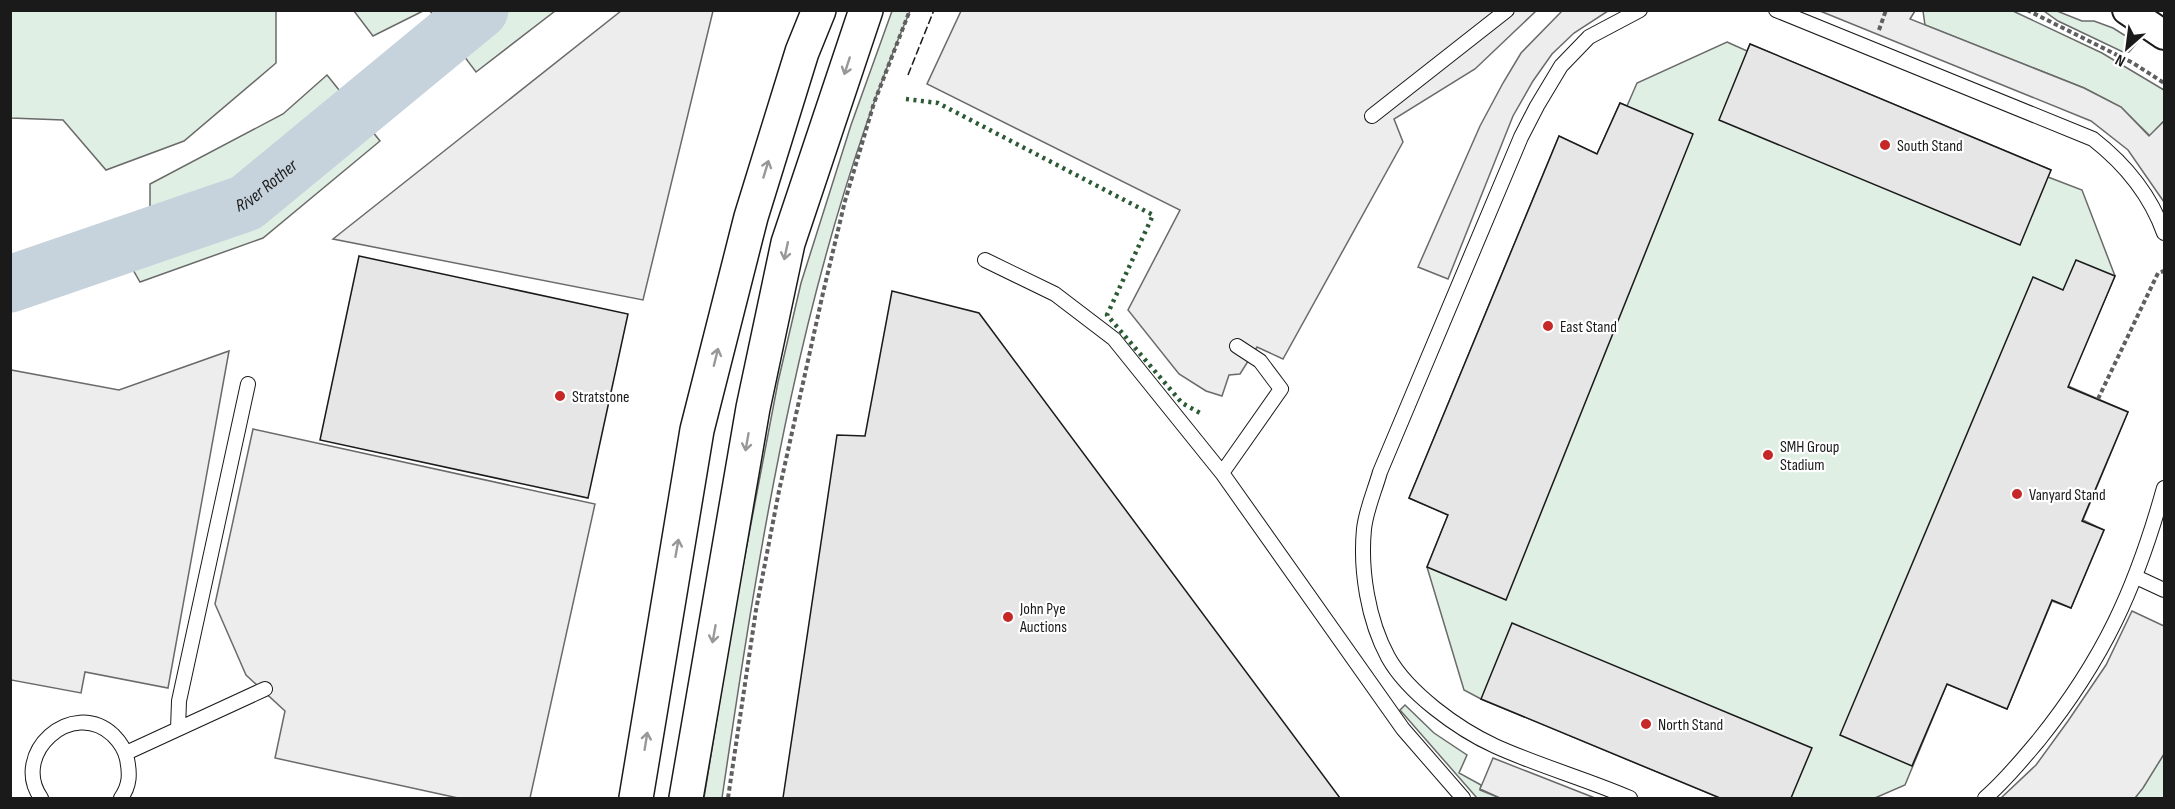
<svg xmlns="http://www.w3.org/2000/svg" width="2175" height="809" font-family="'Sofia Sans Condensed',sans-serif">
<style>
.green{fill:#e0efe3;stroke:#6a6a6a;stroke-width:1.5}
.parking{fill:#ededed;stroke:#6a6a6a;stroke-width:1.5}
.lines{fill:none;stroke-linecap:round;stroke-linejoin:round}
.river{stroke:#c6d2dc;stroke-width:57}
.building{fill:#e6e6e6;stroke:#1a1a1a;stroke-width:1.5}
.lane-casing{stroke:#1a1a1a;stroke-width:16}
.street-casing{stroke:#1a1a1a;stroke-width:32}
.highway-casing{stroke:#1a1a1a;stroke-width:36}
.path{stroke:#5f5f5f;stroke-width:4;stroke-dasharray:4.5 3;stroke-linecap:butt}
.lane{stroke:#fff;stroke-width:14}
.street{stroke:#fff;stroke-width:28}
.highway{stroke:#fff;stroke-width:33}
.hedge{stroke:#2b5a34;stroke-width:4.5;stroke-dasharray:3 4.5;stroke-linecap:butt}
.fence{stroke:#1a1a1a;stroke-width:1.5;stroke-dasharray:8 3;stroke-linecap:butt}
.oneway{stroke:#989898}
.poi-dot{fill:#c62828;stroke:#fff;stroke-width:2}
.labels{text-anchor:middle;stroke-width:4.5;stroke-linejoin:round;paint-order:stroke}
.poi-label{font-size:16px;fill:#1a1a1a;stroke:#fff;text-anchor:start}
.water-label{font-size:18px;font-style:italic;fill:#1a1a1a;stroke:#fff}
</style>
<rect width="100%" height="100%" fill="#fff"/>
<path class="green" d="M 11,10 L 276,11 L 276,63 L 184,141 L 106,170 L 63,120 L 11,118 Z
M 354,11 L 423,11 L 373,36 Z
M 430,11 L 555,11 L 476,72 Z
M 892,11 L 910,11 C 804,258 761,534 722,798 L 704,798 L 734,613 L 778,382 L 801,283 L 851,125 Z
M 1923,11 L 2013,11 L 2102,53 L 2164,90 L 2164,121 L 2150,136 L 2121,107 L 2084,88 L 1925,25 Z
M 2044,11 L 2057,11 L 2082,21 L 2094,21 L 2113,28 L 2137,43 L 2129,52 L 2123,52 L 2058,21 Z
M 1727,42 L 1747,51 L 1750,44 L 2051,170 L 2048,177 L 2082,190 L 2115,276 L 2068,386 L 2128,412 L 2083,520 L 2104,530 L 2071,608 L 2052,601 L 2007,709 L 1947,684 L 1905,785 L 1875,798 L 1720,798 L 1481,699 L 1464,690 L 1427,567 L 1448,515 L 1409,498 L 1559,136 L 1597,154 L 1620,103 L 1627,106 L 1637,83 Z
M 327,75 L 380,141 L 263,238 L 140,282 L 112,233 L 150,209 L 150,184 L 283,114 Z
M 1405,705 L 1434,733 L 1467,755 L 1459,773 L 1481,785 L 1480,790 L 1500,798 L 1477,798 L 1400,710 Z
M 2164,754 L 2164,798 L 2135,798 Z"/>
<path class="parking" d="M 621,11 L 713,11 L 643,300 L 333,239 Z
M 961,11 L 1536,11 L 1475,69 L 1394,119 L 1403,142 L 1283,359 L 1257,347 L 1240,374 L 1229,375 L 1222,396 L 1206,391 L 1179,374 L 1128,310 L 1180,210 L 927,84 Z
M 1562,11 L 1608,11 L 1574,33 L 1552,54 L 1533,81 L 1513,116 L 1448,279 L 1418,267 L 1480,126 L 1503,83 L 1521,53 Z
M 1820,11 L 1915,11 L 1910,19 L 2084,88 L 2121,107 L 2149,136 L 2164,121 L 2164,202 L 2128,150 L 2091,121 Z
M 229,351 L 168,688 L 85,672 L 81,693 L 11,680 L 11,370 L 119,390 Z
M 253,429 L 595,504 L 530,798 L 458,798 L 275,758 L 285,711 L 246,675 L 215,604 Z
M 2132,611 L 2164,626 L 2164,754 L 2143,788 L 2135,798 L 2001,798 L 2036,765 L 2068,721 L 2106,665 Z
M 1493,758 L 1595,798 L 1500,798 L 1480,789 Z"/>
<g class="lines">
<path class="river" id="s1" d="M 10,284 L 246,203 L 480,10"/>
</g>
<path class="building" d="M 1750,44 L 2051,170 L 2020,245 L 1719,120 Z
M 1620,103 L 1693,134 L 1506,600 L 1427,567 L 1448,515 L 1409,498 L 1559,136 L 1597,154 Z
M 359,256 L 628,314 L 588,498 L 320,440 Z
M 2076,260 L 2115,276 L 2068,387 L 2128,412 L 2082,521 L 2104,530 L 2071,608 L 2052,600 L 2007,709 L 1947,684 L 1912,766 L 1840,735 L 2033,277 L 2063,290 Z
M 892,291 L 979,313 L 1340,798 L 783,798 L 837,435 L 865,436 Z
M 1512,623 L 1812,748 L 1791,798 L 1720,798 L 1481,699 Z"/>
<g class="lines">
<defs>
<path id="lane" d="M 1776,10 L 2093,139 C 2125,164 2150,194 2164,233
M 1372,116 L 1507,10
M 985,260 L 1055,294 L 1114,339 L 1222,473 L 1403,729 L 1463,798
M 1222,473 L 1281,389 L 1260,361 L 1237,346
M 2136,577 L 2164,590
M 178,729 L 179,701 L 248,384
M 126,753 L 265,689
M 41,798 C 10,754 72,697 113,735 C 120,742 125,749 127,759 C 130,774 130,785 121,798
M 1630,798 C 1586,779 1539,766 1495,746 C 1458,729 1408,693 1388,657 C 1368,620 1360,570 1364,529 C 1366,510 1375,490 1380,472 L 1521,137 L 1537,106 L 1561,66 L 1589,37 L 1640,10
M 1985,798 C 2005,781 2021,761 2038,741 C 2104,659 2136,588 2164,488"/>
<path id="street" d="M 2127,10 L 2164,35"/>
<path id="highway" d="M 636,798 L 697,430 L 751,217 L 802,52 L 819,10
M 686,798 L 753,408 L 788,243 L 866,10"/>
</defs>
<use href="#lane" class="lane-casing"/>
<use href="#street" class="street-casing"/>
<use href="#highway" class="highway-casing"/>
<path class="path" d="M 2027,10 L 2133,63 L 2164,83
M 1879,30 L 1886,10
M 2098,399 L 2158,273 L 2164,271
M 728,798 L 756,610 L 779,491 L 823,293 L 845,201 L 874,103 L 910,10"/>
<use href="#lane" class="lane"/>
<use href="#street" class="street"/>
<use href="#highway" class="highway"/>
<path class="hedge" d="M 906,99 L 938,103 L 1153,215 L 1107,315 L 1182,403 L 1200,413"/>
<path class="fence" d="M 908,75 L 934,10"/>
</g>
<defs><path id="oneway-shaft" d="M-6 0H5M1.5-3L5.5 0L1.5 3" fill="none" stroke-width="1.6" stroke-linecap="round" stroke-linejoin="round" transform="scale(1.5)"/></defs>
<g class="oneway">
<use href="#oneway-shaft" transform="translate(847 66) rotate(108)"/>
<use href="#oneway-shaft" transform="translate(766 169) rotate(-73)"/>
<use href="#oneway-shaft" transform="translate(786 251) rotate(102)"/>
<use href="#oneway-shaft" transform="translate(716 357) rotate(-76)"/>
<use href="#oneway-shaft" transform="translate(747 442) rotate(100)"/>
<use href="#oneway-shaft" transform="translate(677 548) rotate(-80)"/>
<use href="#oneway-shaft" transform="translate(714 634) rotate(100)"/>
<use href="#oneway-shaft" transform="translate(646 741) rotate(-81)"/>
</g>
<g class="poi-dot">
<circle cx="1885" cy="145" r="6"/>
<circle cx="1548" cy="326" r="6"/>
<circle cx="560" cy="396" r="6"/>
<circle cx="1768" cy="455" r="6"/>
<circle cx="2017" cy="494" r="6"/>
<circle cx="1008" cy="617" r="6"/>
<circle cx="1646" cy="724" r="6"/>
</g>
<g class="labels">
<g class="poi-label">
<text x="1897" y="151">South Stand</text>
<text x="1560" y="332">East Stand</text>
<text x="572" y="402">Stratstone</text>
<text x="1780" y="452">SMH Group<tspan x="1780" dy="18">Stadium</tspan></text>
<text x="2029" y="500">Vanyard Stand</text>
<text x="1020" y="614">John Pye<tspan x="1020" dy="18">Auctions</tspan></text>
<text x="1658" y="730">North Stand</text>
</g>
<g class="water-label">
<text dy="6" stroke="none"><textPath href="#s1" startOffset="276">River Rother</textPath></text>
</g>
</g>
<rect width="2175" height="809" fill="none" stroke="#1a1a1a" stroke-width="24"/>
<g transform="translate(2127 48) rotate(208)" stroke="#ffffff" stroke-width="4.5" paint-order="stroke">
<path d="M0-4.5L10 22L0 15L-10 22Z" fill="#1a1a1a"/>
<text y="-9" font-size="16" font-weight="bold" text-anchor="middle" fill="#1a1a1a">N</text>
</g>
</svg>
